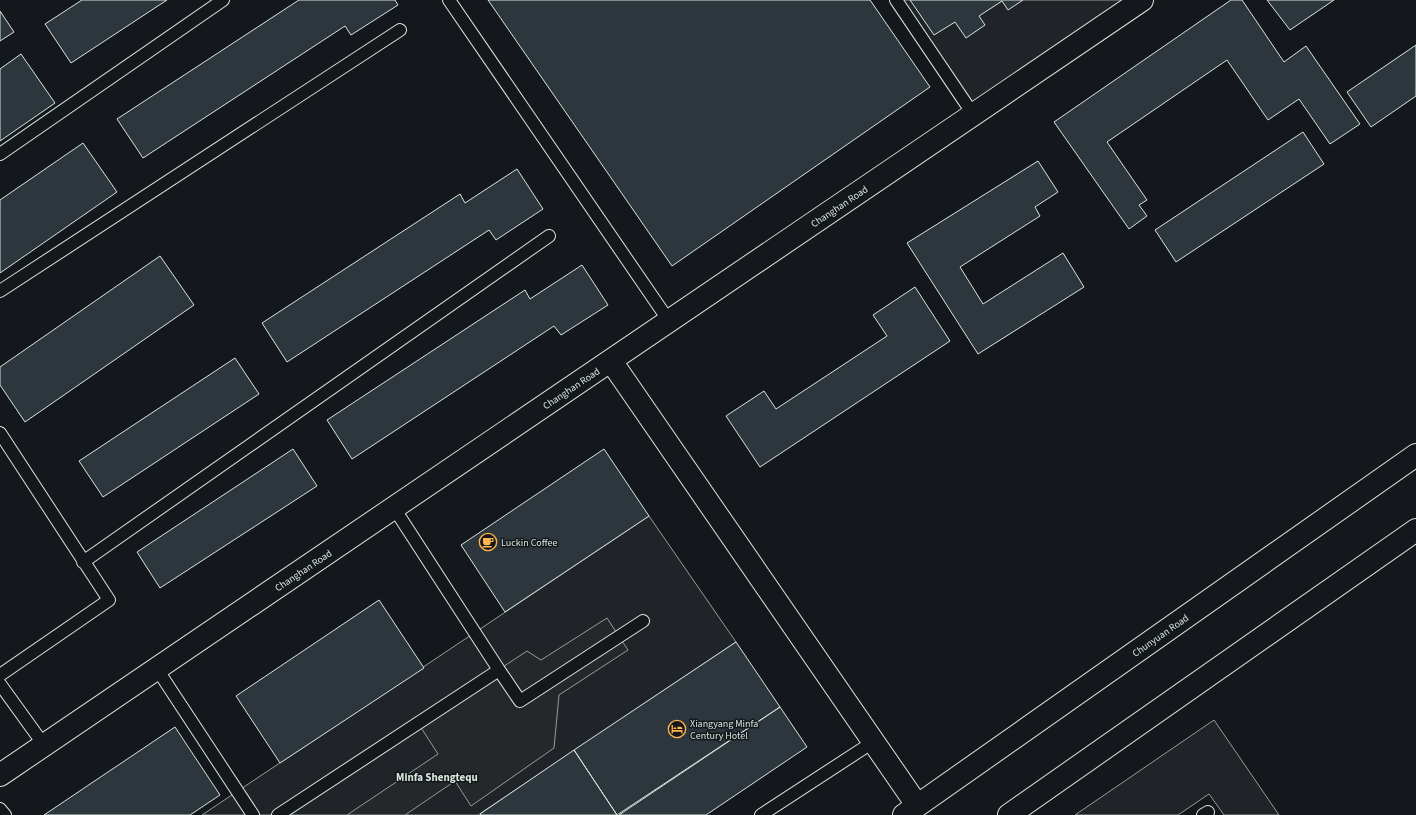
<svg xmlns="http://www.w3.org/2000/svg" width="1416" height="815" font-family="'Source Sans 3',sans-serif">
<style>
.green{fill:#202428;stroke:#939e99}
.parking{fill:#24282b;stroke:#939e99}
.building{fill:#2c363c;stroke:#d8e6dc}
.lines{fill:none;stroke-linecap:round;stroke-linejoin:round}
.lane-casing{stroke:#d8e6dc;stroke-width:14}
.street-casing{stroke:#d8e6dc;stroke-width:24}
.primary-casing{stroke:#d8e6dc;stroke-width:24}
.lane{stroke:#14181c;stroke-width:12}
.street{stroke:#14181c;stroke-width:22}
.primary{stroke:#14181c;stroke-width:22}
.labels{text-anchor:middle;stroke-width:3;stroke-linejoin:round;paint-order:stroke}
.street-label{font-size:10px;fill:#d8e6dc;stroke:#14181c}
.poi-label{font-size:10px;fill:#d8e6dc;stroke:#14181c;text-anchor:start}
.neighbourhood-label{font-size:11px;font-weight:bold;fill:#d8e6dc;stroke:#14181c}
</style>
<rect width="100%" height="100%" fill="#14181c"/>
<path class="green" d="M 896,0 L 1142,0 L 973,114 Z
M 649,516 L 736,642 L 478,815 L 202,815 Z
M 1214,720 L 1279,815 L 1224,815 L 1209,794 L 1178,815 L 1075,815 Z"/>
<path class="parking" d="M 607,618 L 628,650 L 559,695 L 554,748 L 471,806 L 455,781 L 405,815 L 347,815 L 438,754 L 418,723 L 527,651 L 541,660 Z"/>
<path class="building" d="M 82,0 L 167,0 L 71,63 L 45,24 Z
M 299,0 L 395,0 L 398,5 L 351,35 L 345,26 L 143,158 L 117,119 Z
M 488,0 L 870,0 L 930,87 L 672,266 Z
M 910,0 L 1023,0 L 1008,10 L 1002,1 L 979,16 L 985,25 L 966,38 L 955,22 L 934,35 Z
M 1231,0 L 1242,0 L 1284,62 L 1306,46 L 1360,124 L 1330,144 L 1299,99 L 1268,120 L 1227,60 L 1107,142 L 1147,200 L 1139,205 L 1147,216 L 1129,229 L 1054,122 Z
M 1267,0 L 1334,0 L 1290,30 Z
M 0,11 L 14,32 L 0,41 Z
M 1416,45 L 1416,96 L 1371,127 L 1347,92 Z
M 21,54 L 55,103 L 0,141 L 0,69 Z
M 1303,132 L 1324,164 L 1176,262 L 1155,230 Z
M 83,143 L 117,192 L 0,273 L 0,200 Z
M 1038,161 L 1058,192 L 1035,207 L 1040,216 L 960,267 L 983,304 L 1063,253 L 1084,287 L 978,354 L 907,243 Z
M 517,169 L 543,209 L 496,240 L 489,230 L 287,362 L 262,323 L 460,194 L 465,203 Z
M 160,256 L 194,305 L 25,422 L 0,385 L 0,367 Z
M 582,265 L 608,305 L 561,335 L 554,326 L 352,459 L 327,420 L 525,290 L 530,299 Z
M 915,287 L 950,341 L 760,467 L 726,416 L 764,391 L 776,409 L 887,336 L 873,315 Z
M 235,358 L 259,394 L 103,497 L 79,461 Z
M 293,449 L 317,486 L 160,588 L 137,552 Z
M 604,449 L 649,516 L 505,612 L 461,545 Z
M 379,600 L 424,668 L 280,763 L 236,696 Z
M 736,642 L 780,707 L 617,815 L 574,750 Z
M 780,707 L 807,747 L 706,815 L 619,815 Z
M 175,727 L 220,795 L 190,815 L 44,815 Z
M 574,750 L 617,815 L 481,815 L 480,814 Z"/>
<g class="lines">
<defs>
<path id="lane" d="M 449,0 L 669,321
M 896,0 L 973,114
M 0,154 L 223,0
M 0,291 L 400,30
M 0,433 L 109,600 L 0,675
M 83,562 L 549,236
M 157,669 L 253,815
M 499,670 L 520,701 L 643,621
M 0,684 L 44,745
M 0,809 L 5,815
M 278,815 L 499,670 L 394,508
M 761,815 L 873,742
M 1203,815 L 1208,812"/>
<path id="street" d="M 611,361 L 917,805
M 0,775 L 1142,0"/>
<path id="primary" d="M 904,815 L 1416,455
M 1009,815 L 1416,530"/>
</defs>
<use href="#lane" class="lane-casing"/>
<use href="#street" class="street-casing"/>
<use href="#primary" class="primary-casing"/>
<use href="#lane" class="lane"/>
<use href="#street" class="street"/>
<use href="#primary" class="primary"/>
</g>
<defs>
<symbol id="cafe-ring" viewBox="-11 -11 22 22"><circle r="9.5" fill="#14181c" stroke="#ffb74d" stroke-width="1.5"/><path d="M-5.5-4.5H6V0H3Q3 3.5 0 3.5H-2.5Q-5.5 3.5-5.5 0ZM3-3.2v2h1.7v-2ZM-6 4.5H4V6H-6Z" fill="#ffb74d"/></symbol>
<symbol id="hotel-ring" viewBox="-11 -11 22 22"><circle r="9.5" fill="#14181c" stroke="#ffb74d" stroke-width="1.5"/><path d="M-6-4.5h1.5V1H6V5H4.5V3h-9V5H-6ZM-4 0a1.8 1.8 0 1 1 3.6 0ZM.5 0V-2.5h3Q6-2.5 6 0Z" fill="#ffb74d"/></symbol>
</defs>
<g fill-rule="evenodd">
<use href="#cafe-ring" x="478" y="532" width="20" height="20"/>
<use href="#hotel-ring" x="667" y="719" width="20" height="20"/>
</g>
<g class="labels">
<g class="street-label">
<text transform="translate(839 206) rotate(-34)" y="4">Changhan Road</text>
<text transform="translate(571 388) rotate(-34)" y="4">Changhan Road</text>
<text transform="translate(303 570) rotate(-34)" y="4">Changhan Road</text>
<text transform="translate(1160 635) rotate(-35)" y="4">Chunyuan Road</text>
</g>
<g class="poi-label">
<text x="501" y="546">Luckin Coffee</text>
<text x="690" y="727">Xiangyang Minfa<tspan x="690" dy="12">Century Hotel</tspan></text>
</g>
<g class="neighbourhood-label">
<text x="437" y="781">Minfa Shengtequ</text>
</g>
</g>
</svg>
